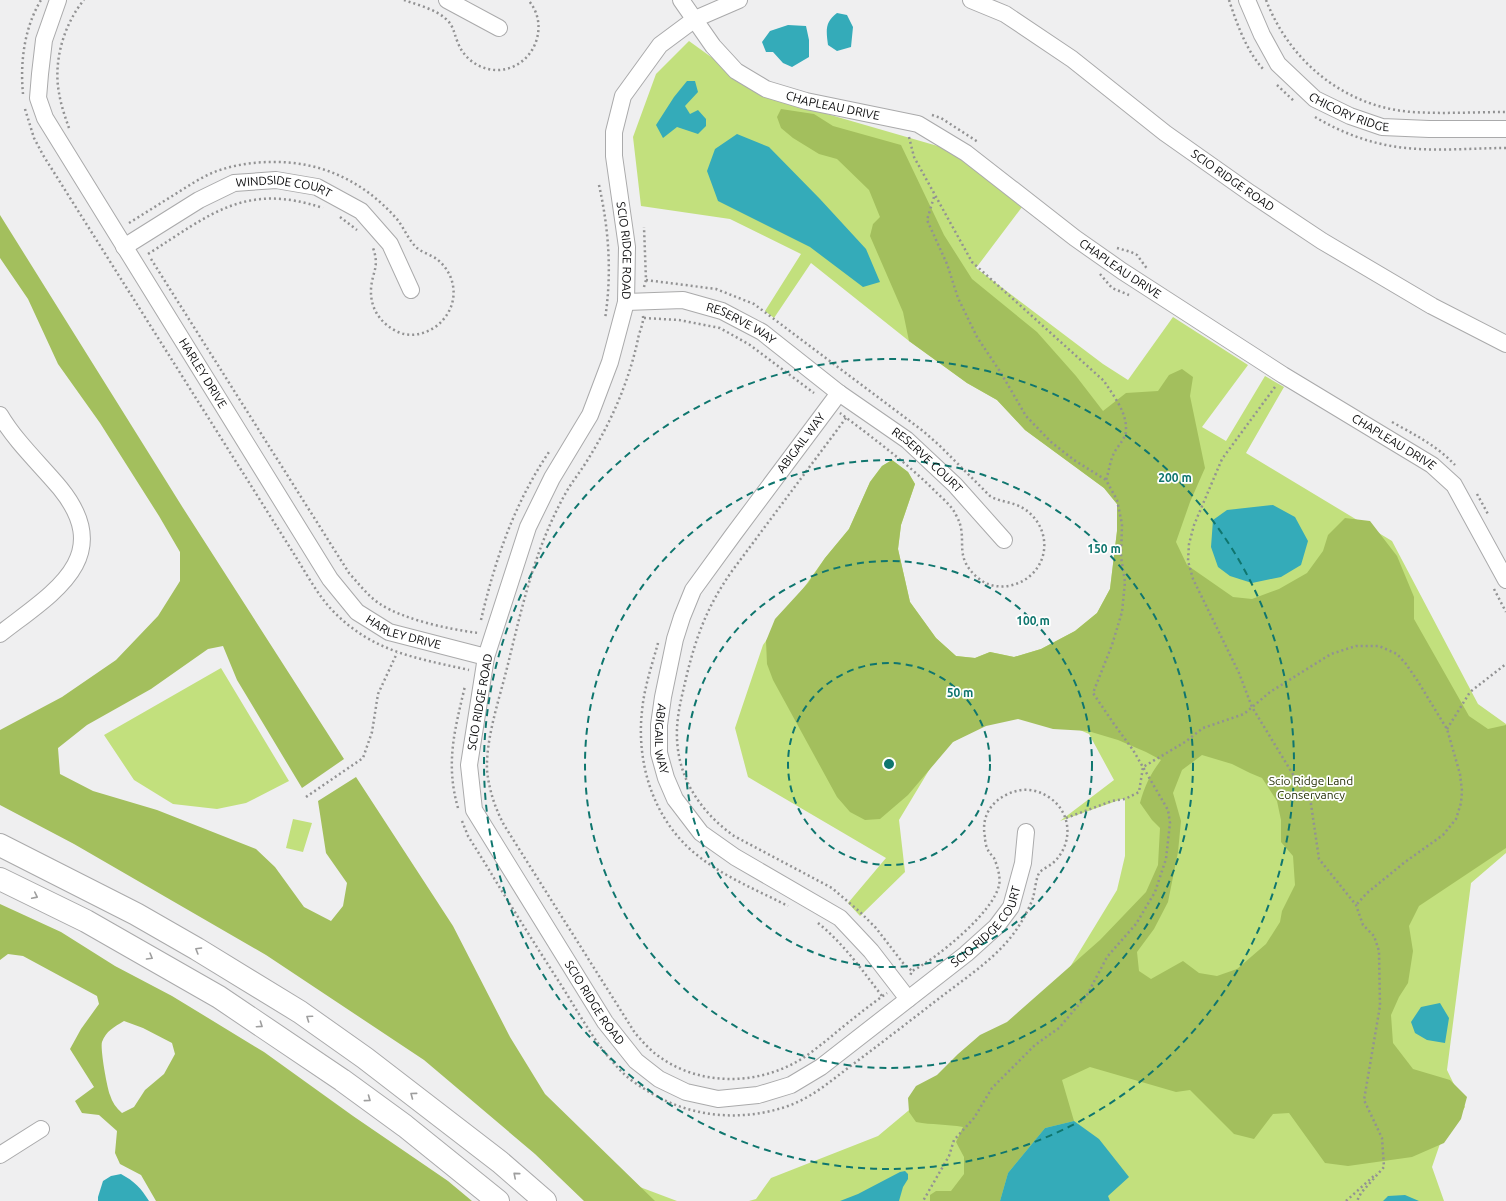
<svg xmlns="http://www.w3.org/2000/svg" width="1506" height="1201" font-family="Ubuntu,sans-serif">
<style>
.green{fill:#c2e07d}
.forest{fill:#a3bf5d;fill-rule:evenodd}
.water{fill:#34abb9}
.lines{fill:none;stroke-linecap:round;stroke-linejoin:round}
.minor-casing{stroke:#aaaaab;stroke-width:18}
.highway-casing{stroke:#aaaaab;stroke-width:24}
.path{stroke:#929293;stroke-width:2.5;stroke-dasharray:2 3;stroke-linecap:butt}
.minor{stroke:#fff;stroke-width:16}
.highway{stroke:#fff;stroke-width:22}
.oneway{stroke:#9e9e9e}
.ring{fill:none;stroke:#0f766e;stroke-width:2;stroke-dasharray:7 5}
.labels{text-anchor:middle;stroke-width:3.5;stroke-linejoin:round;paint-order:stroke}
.street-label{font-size:12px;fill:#0c0c0d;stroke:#fff}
.park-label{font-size:12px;fill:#263107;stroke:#fff}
.centre{fill:#0f766e;stroke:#fff;stroke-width:2}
.ring-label{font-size:12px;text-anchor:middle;font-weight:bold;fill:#0f766e;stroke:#fff;stroke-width:3.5;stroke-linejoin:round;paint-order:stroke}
</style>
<rect width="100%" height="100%" fill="#efeff0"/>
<path class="green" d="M 689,41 L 765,96 L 948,149 L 1022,207 L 976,268 L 1103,364 L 1128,380 L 1173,317 L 1248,365 L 1202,427 L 1226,441 L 1265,376 L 1284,387 L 1246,453 L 1392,541 L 1478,704 L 1506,724 L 1506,853 L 1471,883 L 1447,1070 L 1465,1107 L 1446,1136 L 1443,1135 L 1432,1167 L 1444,1201 L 749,1201 L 756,1199 L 771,1178 L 878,1136 L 1059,985 L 1117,890 L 1125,856 L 1125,798 L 1060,821 L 1114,780 L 1089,734 L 1044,714 L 992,721 L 943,747 L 899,820 L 905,872 L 860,916 L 848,903 L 886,858 L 748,777 L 735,728 L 763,645 L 825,558 L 849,529 L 870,482 L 882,466 L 892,460 L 908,472 L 915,484 L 901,525 L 898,549 L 910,602 L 936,638 L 956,656 L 975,658 L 990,652 L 1014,657 L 1041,649 L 1075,631 L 1097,613 L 1110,589 L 1117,531 L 1117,504 L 1104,488 L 1025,430 L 997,400 L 967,383 L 909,341 L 811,263 L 774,318 L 765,311 L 801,254 L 730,219 L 641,206 L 633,137 L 656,74 Z
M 221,668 L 289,781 L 246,803 L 217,809 L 173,804 L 134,780 L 104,735 Z
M 293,819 L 312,823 L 303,852 L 286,848 Z
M 600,1172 L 677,1201 L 628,1201 Z"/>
<path class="forest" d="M 781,109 L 814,114 L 833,126 L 901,145 L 944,235 L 972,279 L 1037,332 L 1076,376 L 1103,411 L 1126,393 L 1158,391 L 1169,375 L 1182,369 L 1193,377 L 1190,396 L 1205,468 L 1190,502 L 1176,542 L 1187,565 L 1233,597 L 1252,599 L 1279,589 L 1307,573 L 1323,551 L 1328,535 L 1345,518 L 1370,521 L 1397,556 L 1414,597 L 1414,619 L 1469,716 L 1488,729 L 1506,725 L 1506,848 L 1419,906 L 1409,926 L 1413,951 L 1408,983 L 1399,997 L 1391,1015 L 1393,1043 L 1413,1069 L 1450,1080 L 1467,1097 L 1461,1119 L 1444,1143 L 1412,1157 L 1348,1166 L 1325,1163 L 1289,1113 L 1273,1114 L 1254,1139 L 1234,1134 L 1190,1090 L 1176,1092 L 1090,1067 L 1062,1080 L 1074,1121 L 1045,1128 L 1008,1173 L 1000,1201 L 930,1201 L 930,1195 L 936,1191 L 951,1191 L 964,1174 L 964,1157 L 956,1142 L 963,1127 C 947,1124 932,1125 916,1122 L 909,1112 L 908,1098 L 916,1086 L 937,1075 L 958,1054 L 980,1035 L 1007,1022 L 1100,940 L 1146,892 L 1158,865 L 1160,828 L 1152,820 L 1140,803 C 1145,785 1150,775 1161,760 L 1146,752 L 1118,740 L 1088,731 L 1053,729 L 1018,719 L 986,726 L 953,742 L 908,795 L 880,819 L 865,820 L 850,812 L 837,797 L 773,680 L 767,664 L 766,641 L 775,619 L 808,583 L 825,558 L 849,529 L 870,482 L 882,466 L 892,460 L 908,472 L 915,484 L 901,525 L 898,549 L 910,602 L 936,638 L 956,656 L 975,658 L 990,652 L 1014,657 L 1041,649 L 1075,631 L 1097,613 L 1110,589 L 1117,531 L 1117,504 L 1104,488 L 1025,430 L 997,400 L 967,383 L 909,341 L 903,312 L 870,236 L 873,224 L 880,217 L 869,190 L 837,159 L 819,154 L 793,138 L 781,128 L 777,117 ZM 1202,755 L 1232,764 L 1250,773 L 1262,778 L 1277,801 L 1281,820 L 1281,842 L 1293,856 L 1295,885 L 1282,911 L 1280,922 L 1266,944 L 1237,969 L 1217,976 L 1199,973 L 1183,961 L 1151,979 L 1139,971 L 1137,952 L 1154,929 L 1168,902 L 1178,852 L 1181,821 L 1173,793 L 1182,770 Z
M 0,215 L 183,508 L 344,759 L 302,788 L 237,680 L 223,646 L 208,649 L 151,689 L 87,725 L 58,748 L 60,774 L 93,791 L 157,810 L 256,849 L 275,867 L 304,907 L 331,921 L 343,906 L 347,883 L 326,853 L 318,801 L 356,777 L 453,926 L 510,1037 L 545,1094 L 655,1201 L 584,1201 L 535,1154 L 424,1060 L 266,955 L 74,844 L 0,805 L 0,730 L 62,697 L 116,660 L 158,616 L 180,581 L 180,552 L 159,516 L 100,423 L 58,364 L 28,299 L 0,258 Z
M 0,904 L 61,932 L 115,966 L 172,996 L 264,1052 L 353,1116 L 448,1181 L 472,1201 L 156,1201 L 141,1175 L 120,1164 L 115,1153 L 117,1131 L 99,1115 L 82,1113 L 75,1101 L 94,1087 L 70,1049 L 81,1029 L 99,1004 L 97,996 L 23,956 L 8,954 L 0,960 ZM 124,1021 L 143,1028 L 172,1043 L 175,1054 L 164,1074 L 145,1090 L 134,1107 L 122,1113 C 116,1108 112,1102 110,1095 C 107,1088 100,1048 102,1042 C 106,1031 114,1027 124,1021 Z"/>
<path class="water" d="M 837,13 L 847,15 L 853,27 L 851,47 L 837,51 L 828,45 C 826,30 825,22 837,13 Z
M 788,25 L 806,26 L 809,40 L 809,57 L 792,67 L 783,63 L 773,52 L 766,52 L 762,42 L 770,31 Z
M 687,81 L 695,81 L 698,92 L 685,106 L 690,114 L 698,110 L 706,119 L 706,126 L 698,134 L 677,127 L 663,138 L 656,125 L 674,97 Z
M 737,134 L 769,147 L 820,199 L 866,249 L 880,282 L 863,287 L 810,247 L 718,201 L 707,171 L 715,149 Z
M 1273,505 L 1295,517 L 1308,541 L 1301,565 L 1281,577 L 1252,583 L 1230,576 L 1218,567 L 1211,547 L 1213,520 L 1227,510 Z
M 1440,1003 L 1449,1018 L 1445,1043 L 1427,1040 L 1415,1033 L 1411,1022 L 1421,1007 Z
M 1074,1121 L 1099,1139 L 1129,1177 L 1108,1196 L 1110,1201 L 1000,1201 L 1008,1173 L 1045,1128 Z
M 905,1171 L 908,1174 L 908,1179 L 903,1187 L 899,1201 L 840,1201 L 858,1194 L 900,1172 Z
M 121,1174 C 134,1181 141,1188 149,1201 L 98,1201 L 98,1197 L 103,1181 L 111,1176 Z
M 1405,1195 L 1419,1201 L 1383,1201 L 1388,1196 Z"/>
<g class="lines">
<defs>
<g id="minor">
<path id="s1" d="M 58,0 L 44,40 L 40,74 L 38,98 L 45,118 L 330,579 L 357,612 L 389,632 L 486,657"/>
<path d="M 447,0 L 499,28"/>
<path id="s2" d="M 681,0 L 713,46 L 736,71 L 766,89 L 806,101 L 918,124 L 966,153 L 1075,238 L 1122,271 L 1283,375 L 1432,465 L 1454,485 L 1506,580"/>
<path id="s3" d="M 739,0 L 695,19 L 660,45 L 623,96 L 614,132 L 614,156 L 627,247 L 626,302 L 610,362 L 590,415 L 552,478 L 528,527 L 486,657 L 469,765 L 474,810 L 605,1022 L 636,1061 L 659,1079 L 686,1092 L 718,1099 L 758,1095 L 791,1085 L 821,1067 L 966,954 L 996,927 L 1011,907 L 1023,863 L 1026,832"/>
<path id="s4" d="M 971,0 L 1005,14 L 1072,59 L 1165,133 L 1250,193 L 1322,241 L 1432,306 L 1506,344"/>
<path id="s5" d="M 1247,0 L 1262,35 L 1278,64 L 1315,99 L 1350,116 L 1382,127 L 1429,129 L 1506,129"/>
<path id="s6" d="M 124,247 L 199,200 L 234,183 L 276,180 L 317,187 L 361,211 L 390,244 L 411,290"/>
<path id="s7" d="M 626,302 L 683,300 L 722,311 L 762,332 L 839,393 L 907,440 L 955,485 L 1004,540"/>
<path id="s8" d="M 839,393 L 733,535 L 693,590 L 682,617 L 675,639 L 663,697 L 659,725 L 659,753 L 666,778 L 675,799 L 701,833 L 735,857 L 840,918 L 871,951 L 908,999"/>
<path d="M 0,415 C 16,442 40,464 60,488 C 117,558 51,594 0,634"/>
<path d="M 0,1155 L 41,1129"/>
</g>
<path id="highway" d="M 0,845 L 136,914 L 197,949 L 300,1012 L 365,1058 L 500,1162 L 545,1201
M 0,879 L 86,921 L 219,997 L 342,1080 L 405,1126 L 498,1201"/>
</defs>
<use href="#minor" class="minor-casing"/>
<use href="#highway" class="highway-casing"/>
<path class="path" d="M 404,0 C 418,5 435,9 446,19 C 454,26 454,34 458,43 C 464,59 481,71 499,70 C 534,68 551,25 528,0
M 1229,0 C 1237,24 1246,50 1263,69
M 1266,0 C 1290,62 1345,107 1412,112 C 1443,114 1475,112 1506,112
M 1277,85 L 1295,102
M 23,94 C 20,63 24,28 41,0
M 25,109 L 34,138 L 43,155 L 294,554 C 306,573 317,594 332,610 C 372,652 416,658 469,670
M 932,115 L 941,118 L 978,142
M 1315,117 C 1337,130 1361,140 1386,145 C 1425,153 1467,148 1506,148
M 69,128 C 65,117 61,105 59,93 C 53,61 64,24 84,0
M 909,137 L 914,157 L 972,262 L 1104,381 C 1113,395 1126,411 1126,428 C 1127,438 1118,445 1114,453 C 1110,461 1109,471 1106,480 L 1117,500 L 1122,524 L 1121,557 L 1125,582 L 1122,612 L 1112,645 L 1093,693 L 1114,724 L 1133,750 L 1168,810 L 1170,823 L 1166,859 L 1155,892 L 1136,924 L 1107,957 L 1087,995 L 1059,1028 L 1035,1045 L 992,1088 L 974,1118 L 954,1140 L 949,1156 L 923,1201
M 599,185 C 609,230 612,274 605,319
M 934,197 L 927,220 L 947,264 L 958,298 L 977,337 L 1001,373 L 1026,416 L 1051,442 L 1074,460 L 1106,480
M 340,217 L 357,230
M 129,223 C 145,213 161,203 177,193 C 190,185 203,176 217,171 C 234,165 253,162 271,162 C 321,161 363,181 396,218 C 404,227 408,240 417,248 C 423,253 432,255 438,260 C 457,276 459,303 442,321 C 432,332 413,339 398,332 C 381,324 370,309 371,289 C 372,272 380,267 373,248
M 1117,248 L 1131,252 L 1137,255 L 1148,270
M 148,254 C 211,214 245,182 323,208
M 151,259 L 349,573 C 359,584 368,596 380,604 C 405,620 448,629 478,633
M 1100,274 L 1112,288 L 1129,295
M 646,280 L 716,289 L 754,304 L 923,431 L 939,445 L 990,496 C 1000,502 1012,502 1021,507 C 1047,521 1053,556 1030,576 C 1016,588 993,591 978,578 C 951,555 970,539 956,515 C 952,506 943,499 936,492 C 907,463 873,438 840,413
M 644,287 L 646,280 L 644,227
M 643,316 C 644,323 639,332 638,339 C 629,381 612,420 590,456 C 583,468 575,478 568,489 C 534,548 522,608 506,672 C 498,703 486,739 487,770 C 489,790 495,808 504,825 L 635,1033 C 642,1041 649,1049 657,1055 C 699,1087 759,1086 803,1058 C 811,1053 819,1046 827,1040 C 846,1024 866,1008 887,993
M 644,318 L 679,320 L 720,328 L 750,345 L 814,393
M 1275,387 L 1222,459 L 1194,525 L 1189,544 L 1188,561 L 1193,579 L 1239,673 L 1252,707 L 1311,804 L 1319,859 L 1356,905 L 1363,925 L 1374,936 L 1379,951 L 1380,1006 L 1364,1100 L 1382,1138 L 1384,1167 L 1361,1193 L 1357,1201
M 846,418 L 732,571 C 708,605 697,634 687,674 C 683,692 678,709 677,728 C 675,774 698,810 734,836 L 832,888 L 860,912 L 876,928 L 903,963 L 912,971
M 1392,422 C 1415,435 1436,445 1455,465
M 1477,494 L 1488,514
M 1494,589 L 1506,612
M 481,620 C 495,560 514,504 549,452
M 658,643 C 652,665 644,688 642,711 C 636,764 654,821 697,855 C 724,877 757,890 788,906
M 1447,729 L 1470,692 L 1506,664
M 306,797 L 363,758 L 372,732 L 378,694 L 397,653
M 458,808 C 445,763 455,729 465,686
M 1066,818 L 1112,801 L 1125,799 L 1139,792 L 1143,767 L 1185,742 L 1203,728 L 1244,714 L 1270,692 L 1331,654 L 1356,646 L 1379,646 L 1397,654 L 1406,664 L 1417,680 L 1447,729 L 1460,774 L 1462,791 L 1461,803 L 1456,819 L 1443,835 L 1405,862 L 1367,893 L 1356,905
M 462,821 L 468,836 L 483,860 C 509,903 536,946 563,988 C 581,1017 598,1048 622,1072 C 628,1078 636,1084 643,1088 C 686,1117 739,1123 788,1106 C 802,1101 815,1093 827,1084 C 864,1056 901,1028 937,1000 C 960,982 986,965 1005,944 C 1017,931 1027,914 1033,898 C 1035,891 1036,876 1040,872 C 1044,868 1050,866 1054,862 C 1073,844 1072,813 1050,798 C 1037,789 1023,787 1008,794 C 990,802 981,818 985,837 C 985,841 986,847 988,850 C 989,853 992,855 994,858 C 997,865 1001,877 999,885 C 994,912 936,959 912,971 L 910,976 L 909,977
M 818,923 C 844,944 862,970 882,996
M 1346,1201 L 1376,1174"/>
<use href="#minor" class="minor"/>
<use href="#highway" class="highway"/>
</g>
<defs><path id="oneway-chevron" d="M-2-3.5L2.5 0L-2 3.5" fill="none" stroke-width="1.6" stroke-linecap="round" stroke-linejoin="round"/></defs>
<g class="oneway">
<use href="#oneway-chevron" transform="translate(35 896) rotate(26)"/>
<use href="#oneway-chevron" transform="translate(198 950) rotate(-149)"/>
<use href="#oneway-chevron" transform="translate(150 957) rotate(30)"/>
<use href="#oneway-chevron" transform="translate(309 1018) rotate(-145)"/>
<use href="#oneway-chevron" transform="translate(260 1025) rotate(34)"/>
<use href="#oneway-chevron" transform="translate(413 1095) rotate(-143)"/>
<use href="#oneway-chevron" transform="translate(368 1099) rotate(36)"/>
<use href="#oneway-chevron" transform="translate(516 1175) rotate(-139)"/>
</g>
<g class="ring">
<circle cx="889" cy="764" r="101"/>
<circle cx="889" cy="764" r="203"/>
<circle cx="889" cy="764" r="304"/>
<circle cx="889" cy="764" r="405"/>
</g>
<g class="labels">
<g class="street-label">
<text dy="4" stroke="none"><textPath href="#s2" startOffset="194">CHAPLEAU DRIVE</textPath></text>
<text dy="4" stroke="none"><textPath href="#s5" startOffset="159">CHICORY RIDGE</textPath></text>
<text dy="4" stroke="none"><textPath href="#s4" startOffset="319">SCIO RIDGE ROAD</textPath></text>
<text dy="4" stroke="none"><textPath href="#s6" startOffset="178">WINDSIDE COURT</textPath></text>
<text dy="4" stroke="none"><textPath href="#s3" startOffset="311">SCIO RIDGE ROAD</textPath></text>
<text dy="4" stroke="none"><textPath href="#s2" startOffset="530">CHAPLEAU DRIVE</textPath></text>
<text dy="4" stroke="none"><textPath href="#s7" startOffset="120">RESERVE WAY</textPath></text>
<text dy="4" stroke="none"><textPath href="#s1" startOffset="422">HARLEY DRIVE</textPath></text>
<text transform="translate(801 443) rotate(-53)" y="4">ABIGAIL WAY</text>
<text dy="4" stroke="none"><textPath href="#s2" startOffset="854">CHAPLEAU DRIVE</textPath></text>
<text dy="4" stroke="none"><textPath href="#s7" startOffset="352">RESERVE COURT</textPath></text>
<text dy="4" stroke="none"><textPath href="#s1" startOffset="758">HARLEY DRIVE</textPath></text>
<text transform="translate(480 702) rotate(-80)" y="4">SCIO RIDGE ROAD</text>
<text dy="4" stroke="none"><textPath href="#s8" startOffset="399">ABIGAIL WAY</textPath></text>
<text dy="4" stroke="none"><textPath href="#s3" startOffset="1620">SCIO RIDGE COURT</textPath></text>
<text dy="4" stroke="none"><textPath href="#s3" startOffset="1128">SCIO RIDGE ROAD</textPath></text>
</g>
<g class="park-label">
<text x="1311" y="785">Scio Ridge Land<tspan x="1311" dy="14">Conservancy</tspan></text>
</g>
</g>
<circle cx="889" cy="764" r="6" class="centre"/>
<g class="ring-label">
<text x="1175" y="482">200 m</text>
<text x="1104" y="553">150 m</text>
<text x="1033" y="625">100 m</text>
<text x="960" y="697">50 m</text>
</g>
</svg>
